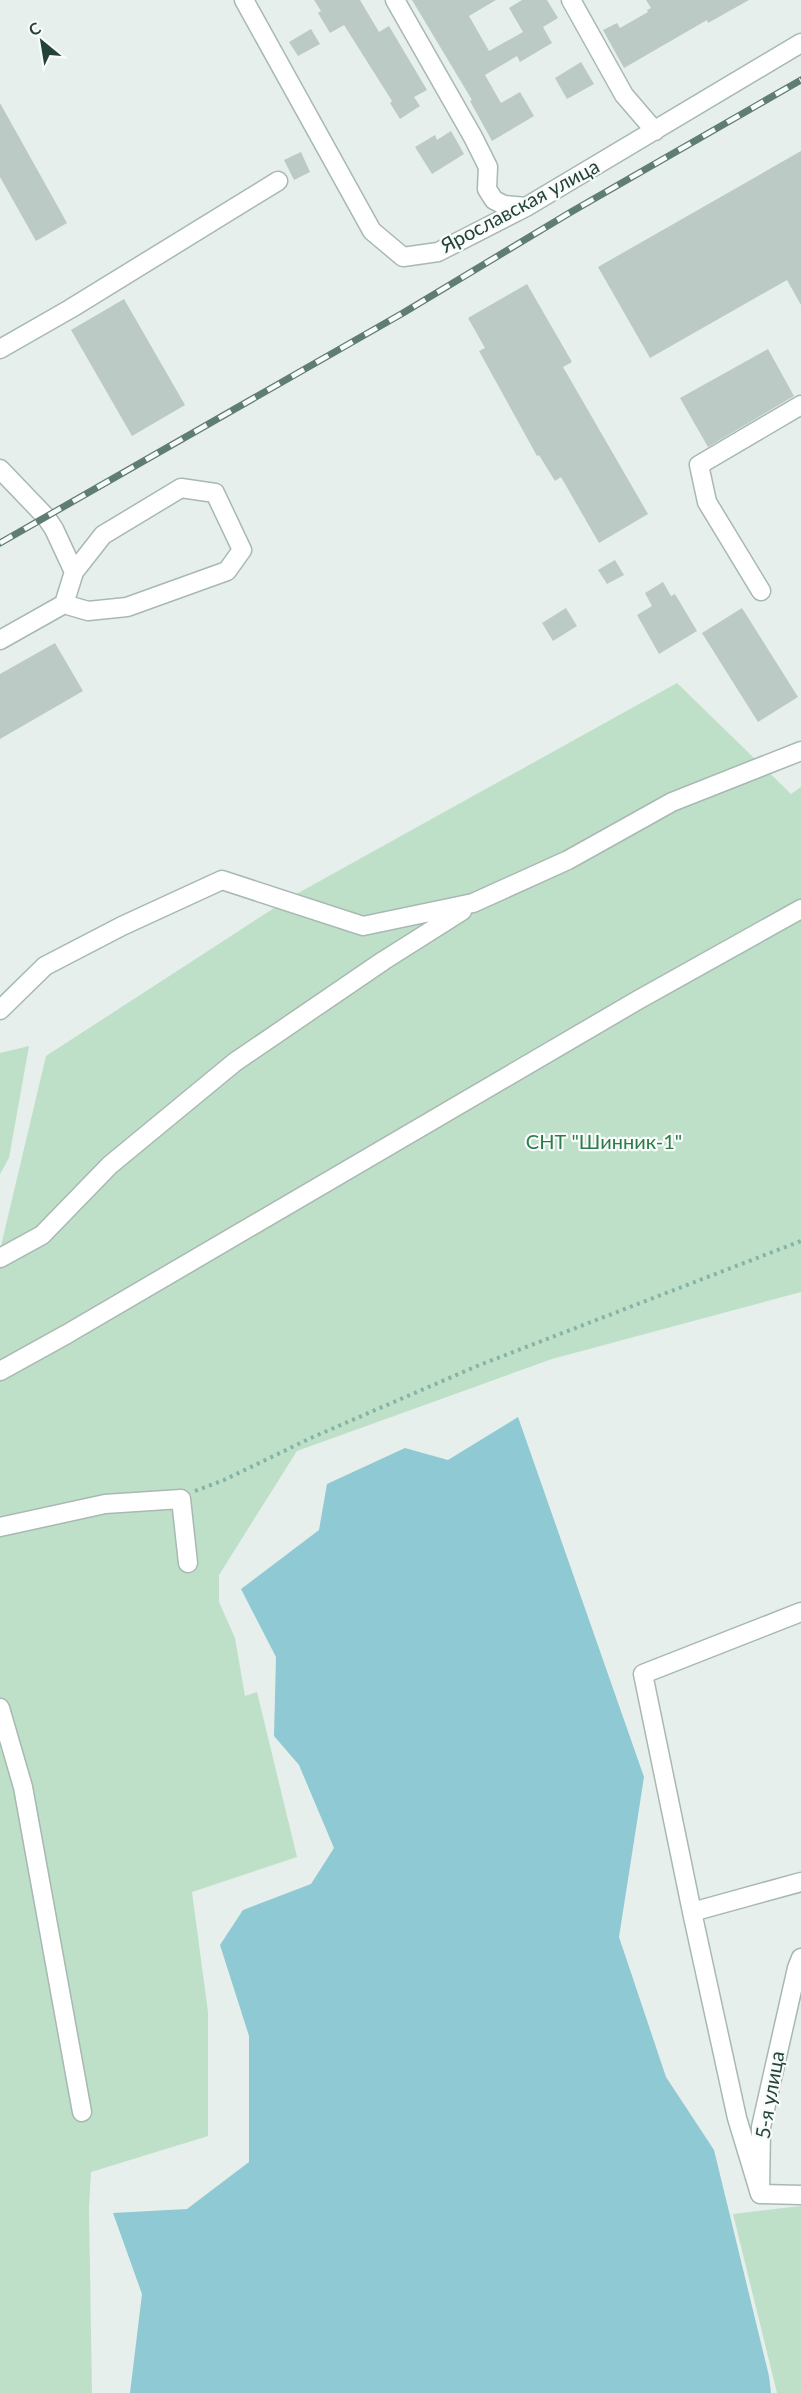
<svg xmlns="http://www.w3.org/2000/svg" width="801" height="2393" font-family="Lato,sans-serif">
<style>
.green{fill:#bfe0c8}
.water{fill:#8ec9d4}
.building{fill:#bbcac4}
.lines{fill:none;stroke-linecap:round;stroke-linejoin:round}
.minor-casing{stroke:#a8b8b2;stroke-width:21}
.path{stroke:#86b3a5;stroke-width:4;stroke-dasharray:3 4.5;stroke-linecap:butt}
.minor{stroke:#fff;stroke-width:18}
.rail-casing{stroke:#5f7d75;stroke-width:7}
.rail{stroke:#f7fbf9;stroke-width:4.5;stroke-dasharray:14;stroke-linecap:butt}
.labels{text-anchor:middle;stroke-width:4.5;stroke-linejoin:round;paint-order:stroke}
.street-label{font-size:20px;fill:#24423a;stroke:#f7fbf9}
.park-label{font-size:20px;fill:#2d7a4b;stroke:#f7fbf9}
</style>
<rect width="100%" height="100%" fill="#e6efeb"/>
<path class="green" d="M 677,683 L 791,794 L 801,787 L 801,1292 L 552,1359 L 297,1451 L 219,1575 L 219,1602 L 235,1638 L 245,1696 L 257,1692 L 297,1857 L 192,1892 L 208,2012 L 208,2136 L 91,2172 L 89,2208 L 92,2393 L 0,2393 L 0,1250 L 46,1056 L 291,897 Z
M 29,1046 L 9,1158 L 0,1174 L 0,1053 Z
M 801,2206 L 801,2393 L 777,2393 L 733,2214 Z"/>
<path class="water" d="M 518,1417 L 644,1777 L 619,1937 L 666,2077 L 714,2150 L 769,2376 L 771,2393 L 130,2393 L 142,2294 L 113,2213 L 187,2209 L 249,2162 L 249,2036 L 220,1945 L 243,1910 L 311,1884 L 334,1848 L 299,1765 L 274,1736 L 276,1657 L 241,1589 L 319,1530 L 327,1484 L 405,1448 L 448,1460 Z"/>
<path class="building" d="M 314,0 L 360,0 L 379,32 L 389,26 L 427,90 L 414,97 L 420,106 L 400,119 L 390,103 L 392,101 L 344,25 L 330,33 L 318,13 L 321,11 Z
M 412,0 L 496,0 L 469,16 L 489,51 L 523,32 L 509,8 L 522,0 L 547,0 L 558,18 L 543,27 L 552,43 L 520,62 L 517,56 L 485,75 L 501,103 L 520,92 L 534,116 L 492,141 L 470,101 L 472,100 Z
M 646,0 L 749,0 L 708,23 L 707,20 L 624,68 L 603,30 L 617,23 L 620,28 L 648,12 L 647,10 L 651,8 Z
M 311,29 L 320,44 L 298,56 L 289,42 Z
M 581,62 L 594,84 L 567,99 L 555,78 Z
M 0,103 L 67,223 L 36,241 L 0,177 Z
M 451,131 L 464,154 L 432,174 L 415,147 L 435,135 L 437,140 Z
M 801,151 L 801,305 L 787,280 L 650,358 L 598,267 Z
M 301,152 L 310,172 L 294,180 L 284,160 Z
M 527,284 L 572,362 L 563,367 L 648,514 L 599,543 L 561,477 L 555,481 L 539,455 L 537,456 L 479,351 L 485,348 L 468,318 Z
M 124,299 L 185,405 L 132,436 L 71,330 Z
M 768,349 L 794,396 L 708,447 L 680,398 Z
M 615,560 L 624,575 L 607,584 L 598,570 Z
M 663,582 L 671,596 L 675,594 L 697,631 L 659,654 L 637,615 L 652,606 L 645,593 Z
M 566,608 L 577,626 L 553,641 L 542,623 Z
M 742,608 L 798,697 L 758,722 L 702,633 Z
M 55,643 L 83,691 L 0,739 L 0,674 Z"/>
<g class="lines">
<defs>
<path id="minor" d="M 244,0 L 372,231 L 403,257 L 438,252 L 526,207 L 801,43
M 395,0 L 473,137 L 488,167 L 487,189 L 494,200 L 504,205 L 526,207
M 571,0 L 624,95 L 655,131
M 0,349 L 70,309 L 278,181
M 0,469 L 46,517 L 54,529 L 74,572
M 761,591 L 707,502 L 699,465 L 801,405
M 0,640 L 64,604 L 74,572 L 103,535 L 181,488 L 215,493 L 242,550 L 227,571 L 127,607 L 88,611 L 64,604
M 0,1010 L 45,966 L 122,926 L 222,880 L 363,926 L 473,903 L 568,860 L 672,802 L 801,751
M 0,1258 L 42,1235 L 110,1165 L 235,1062 L 383,961 L 462,911
M 0,1371 L 67,1334 L 638,1000 L 801,909
M 0,1527 L 105,1504 L 181,1499 L 188,1563
M 0,1708 L 23,1787 L 82,2112
M 692,1912 L 643,1674 L 801,1612
M 801,1958 L 797,1968 L 761,2127 L 760,2194 L 801,2195
M 760,2194 L 737,2118 L 692,1912 L 801,1882"/>
</defs>
<use href="#minor" class="minor-casing"/>
<path class="path" d="M 195,1491 L 224,1480 L 313,1437 L 477,1366 L 801,1241"/>
<use href="#minor" class="minor"/>
<defs>
<path id="rail" d="M 0,543 L 403,313 L 571,212 L 801,80"/>
</defs>
<use href="#rail" class="rail-casing"/>
<use href="#rail" class="rail"/>
</g>
<g class="labels">
<g class="street-label">
<text transform="translate(520 206) rotate(-28)" y="7">Ярославская улица</text>
<text transform="translate(770 2095) rotate(-80)" y="7">5-я улица</text>
</g>
<g class="park-label">
<text x="604" y="1149">СНТ "Шинник-1"</text>
</g>
</g>
<g transform="translate(42 42) rotate(330)" stroke="#f7fbf9" stroke-width="4.5" paint-order="stroke">
<path d="M0-4.5L10 22L0 15L-10 22Z" fill="#24423a"/>
<text y="-9" font-size="16" font-weight="bold" text-anchor="middle" fill="#24423a">С</text>
</g>
</svg>
